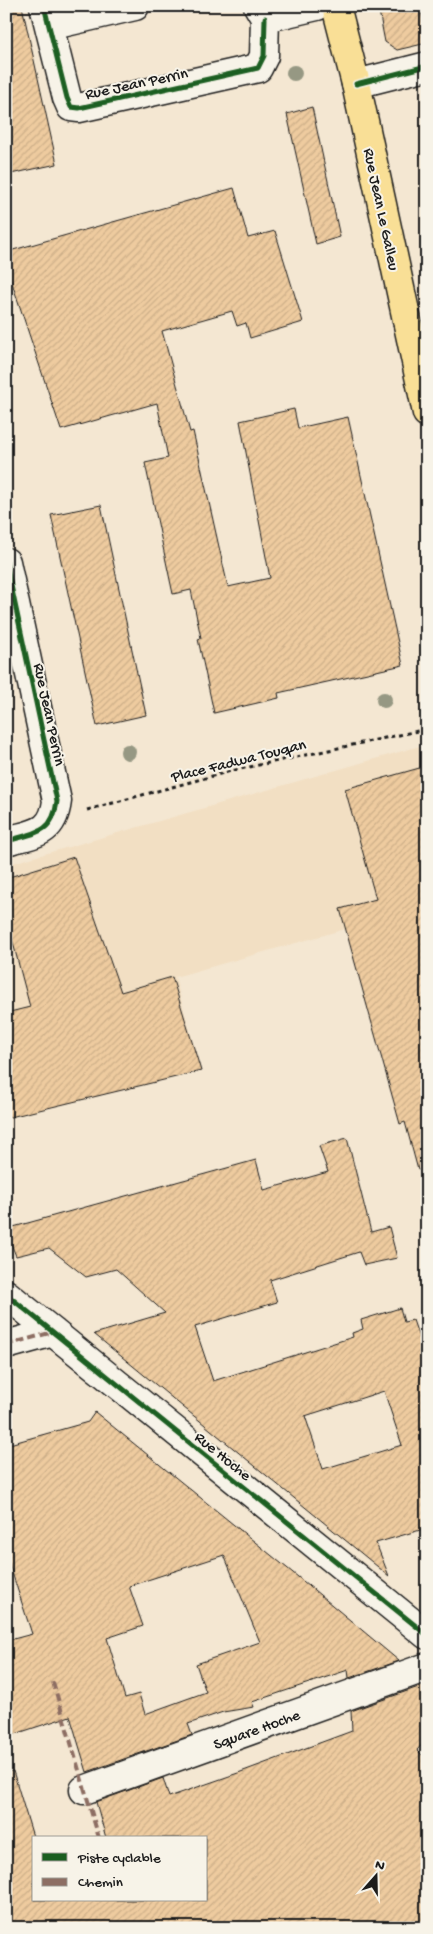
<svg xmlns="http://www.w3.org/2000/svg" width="433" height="1934" font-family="'Gochi Hand',sans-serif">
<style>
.built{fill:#f2dfc3}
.building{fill:url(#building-hatch);stroke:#1c1c1c;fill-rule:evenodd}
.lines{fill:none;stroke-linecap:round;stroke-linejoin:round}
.minor-casing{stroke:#1c1c1c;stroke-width:31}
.major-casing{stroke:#1c1c1c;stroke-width:31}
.path{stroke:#1c1c1c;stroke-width:3;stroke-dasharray:4 4;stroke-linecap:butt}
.minor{stroke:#f7f3e8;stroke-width:28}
.major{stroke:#f9df96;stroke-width:28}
.quiet{stroke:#8d6e63;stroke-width:4;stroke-dasharray:8 4;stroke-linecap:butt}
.cycleway-casing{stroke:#f7f3e8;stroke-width:8}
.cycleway{stroke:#1b5e20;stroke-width:5}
.tree{fill:#969883}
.labels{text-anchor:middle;stroke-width:4;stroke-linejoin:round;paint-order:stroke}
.street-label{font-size:16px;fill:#1c1c1c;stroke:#f7f3e8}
</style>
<defs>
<pattern id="building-hatch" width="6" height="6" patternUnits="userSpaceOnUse" patternTransform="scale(1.25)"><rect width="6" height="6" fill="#eecb9f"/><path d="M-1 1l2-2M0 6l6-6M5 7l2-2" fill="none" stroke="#ccae88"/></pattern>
</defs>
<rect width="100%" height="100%" fill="#f4e7d2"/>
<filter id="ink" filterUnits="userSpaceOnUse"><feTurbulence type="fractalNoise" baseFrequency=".02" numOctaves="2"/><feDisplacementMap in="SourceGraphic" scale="10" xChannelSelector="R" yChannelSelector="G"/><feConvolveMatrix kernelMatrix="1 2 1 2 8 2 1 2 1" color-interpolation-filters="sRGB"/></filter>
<g filter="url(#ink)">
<path class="built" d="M 427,744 L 427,906 L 175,977 L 201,1071 L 6,1118 L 6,865 Z"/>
<path class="building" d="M 6,6 L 22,6 L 57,164 L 6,175 Z
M 378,6 L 420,6 L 427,43 L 397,50 L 385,42 Z
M 312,107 L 340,237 L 316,244 L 287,114 Z
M 234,188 L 248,238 L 275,231 L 303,322 L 250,338 L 246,323 L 237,326 L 232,311 L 162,331 L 190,432 L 193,431 L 228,587 L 270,578 L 240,421 L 294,409 L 298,428 L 348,417 L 403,665 L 278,693 L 279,698 L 214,713 L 198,639 L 201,638 L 191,590 L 173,594 L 145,463 L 168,458 L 157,403 L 61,430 L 6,265 L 6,252 Z
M 101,505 L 146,715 L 97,726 L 51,515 Z
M 423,767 L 427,783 L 427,1169 L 418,1170 L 405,1122 L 400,1124 L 340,909 L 376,899 L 345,789 Z
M 74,857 L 121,992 L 172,977 L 201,1071 L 6,1118 L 6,1013 L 30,1007 L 6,916 L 6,878 Z
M 347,1138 L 371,1232 L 389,1227 L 397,1258 L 364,1265 L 359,1252 L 270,1280 L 277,1302 L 195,1327 L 213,1381 L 353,1337 L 352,1333 L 363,1329 L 361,1320 L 400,1308 L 404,1322 L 413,1320 L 427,1361 L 427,1528 L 376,1543 L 389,1576 L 94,1334 L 165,1313 L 116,1269 L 86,1277 L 49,1248 L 16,1256 L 6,1232 L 6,1229 L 256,1160 L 264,1190 L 328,1172 L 319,1146 ZM 384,1391 L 402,1445 L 323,1469 L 305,1416 Z
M 95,1412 L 314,1590 L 399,1661 L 349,1678 L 348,1670 L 252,1702 L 254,1707 L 223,1712 L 188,1724 L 192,1735 L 87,1772 L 70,1716 L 6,1737 L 6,1641 L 32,1634 L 6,1554 L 6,1445 L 88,1422 ZM 224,1555 L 260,1642 L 196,1664 L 206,1692 L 145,1714 L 139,1694 L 125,1698 L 107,1638 L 143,1626 L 129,1586 Z
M 427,1684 L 427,1739 L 417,1750 L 427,1760 L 427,1928 L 12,1928 L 6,1909 L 6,1772 L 13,1771 L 34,1840 L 34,1900 L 206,1900 L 206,1838 L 106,1838 L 96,1802 L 163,1778 L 169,1797 L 238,1773 L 352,1731 L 351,1711 Z"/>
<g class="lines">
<defs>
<path id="minor" d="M 44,6 L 67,98 L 71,107 L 79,108 L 258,68 L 264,56 L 265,18
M 258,6 L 265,18 L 317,6
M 49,26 L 135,6
M 356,84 L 427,66
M 6,562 L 57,801 C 53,834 35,833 6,841
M 6,1294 L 427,1635
M 6,1345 L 53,1332
M 84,1790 L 427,1667"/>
<path id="major" d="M 336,6 L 356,84 L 427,413"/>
</defs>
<use href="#minor" class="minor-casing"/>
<use href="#major" class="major-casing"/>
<path class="path" d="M 87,810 L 231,771 L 427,729"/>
<use href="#minor" class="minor"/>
<use href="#major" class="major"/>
<path class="quiet" d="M 6,1345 L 53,1332
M 53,1682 L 99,1838"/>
<defs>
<path id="cycleway" d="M 44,6 L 67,98 L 71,107 L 79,108 L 258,68 L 264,56 L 265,18
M 356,84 L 427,66
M 6,562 L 57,801 C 53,834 35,833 6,841
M 6,1294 L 427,1635"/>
</defs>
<use href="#cycleway" class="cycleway-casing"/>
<use href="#cycleway" class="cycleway"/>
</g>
<g class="tree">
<circle cx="294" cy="73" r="8"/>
<circle cx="384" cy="700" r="8"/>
<circle cx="128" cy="752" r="8"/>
</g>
</g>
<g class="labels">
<g class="street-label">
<text transform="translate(136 82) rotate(-12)" y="6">Rue Jean Perrin</text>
<text transform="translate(383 209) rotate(78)" y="6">Rue Jean Le Galleu</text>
<text transform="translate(51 714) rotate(78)" y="6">Rue Jean Perrin</text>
<text transform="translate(238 759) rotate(-14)" y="6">Place Fadwa Touqan</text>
<text transform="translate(224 1455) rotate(39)" y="6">Rue Hoche</text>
<text transform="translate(256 1728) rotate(-20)" y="6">Square Hoche</text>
</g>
</g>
<rect width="433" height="1934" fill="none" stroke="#f7f3e8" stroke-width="25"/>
<rect x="12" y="12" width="408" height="1909" fill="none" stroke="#1c1c1c" stroke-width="2" filter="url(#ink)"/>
<rect x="32" y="1836" width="175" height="65" fill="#f7f3e8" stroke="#9f9d96"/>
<rect x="42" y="1853" width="25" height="8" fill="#1b5e20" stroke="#9f9d96"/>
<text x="78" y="1862" font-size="15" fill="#1c1c1c">Piste cyclable</text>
<rect x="42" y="1878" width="25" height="8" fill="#8d6e63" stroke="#9f9d96"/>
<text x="78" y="1886" font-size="15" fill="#1c1c1c">Chemin</text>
<g transform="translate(376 1876) rotate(20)" stroke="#f7f3e8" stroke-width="4" paint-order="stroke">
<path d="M0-4L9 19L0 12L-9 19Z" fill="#1c1c1c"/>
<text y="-8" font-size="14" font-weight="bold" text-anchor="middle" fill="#1c1c1c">N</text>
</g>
</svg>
